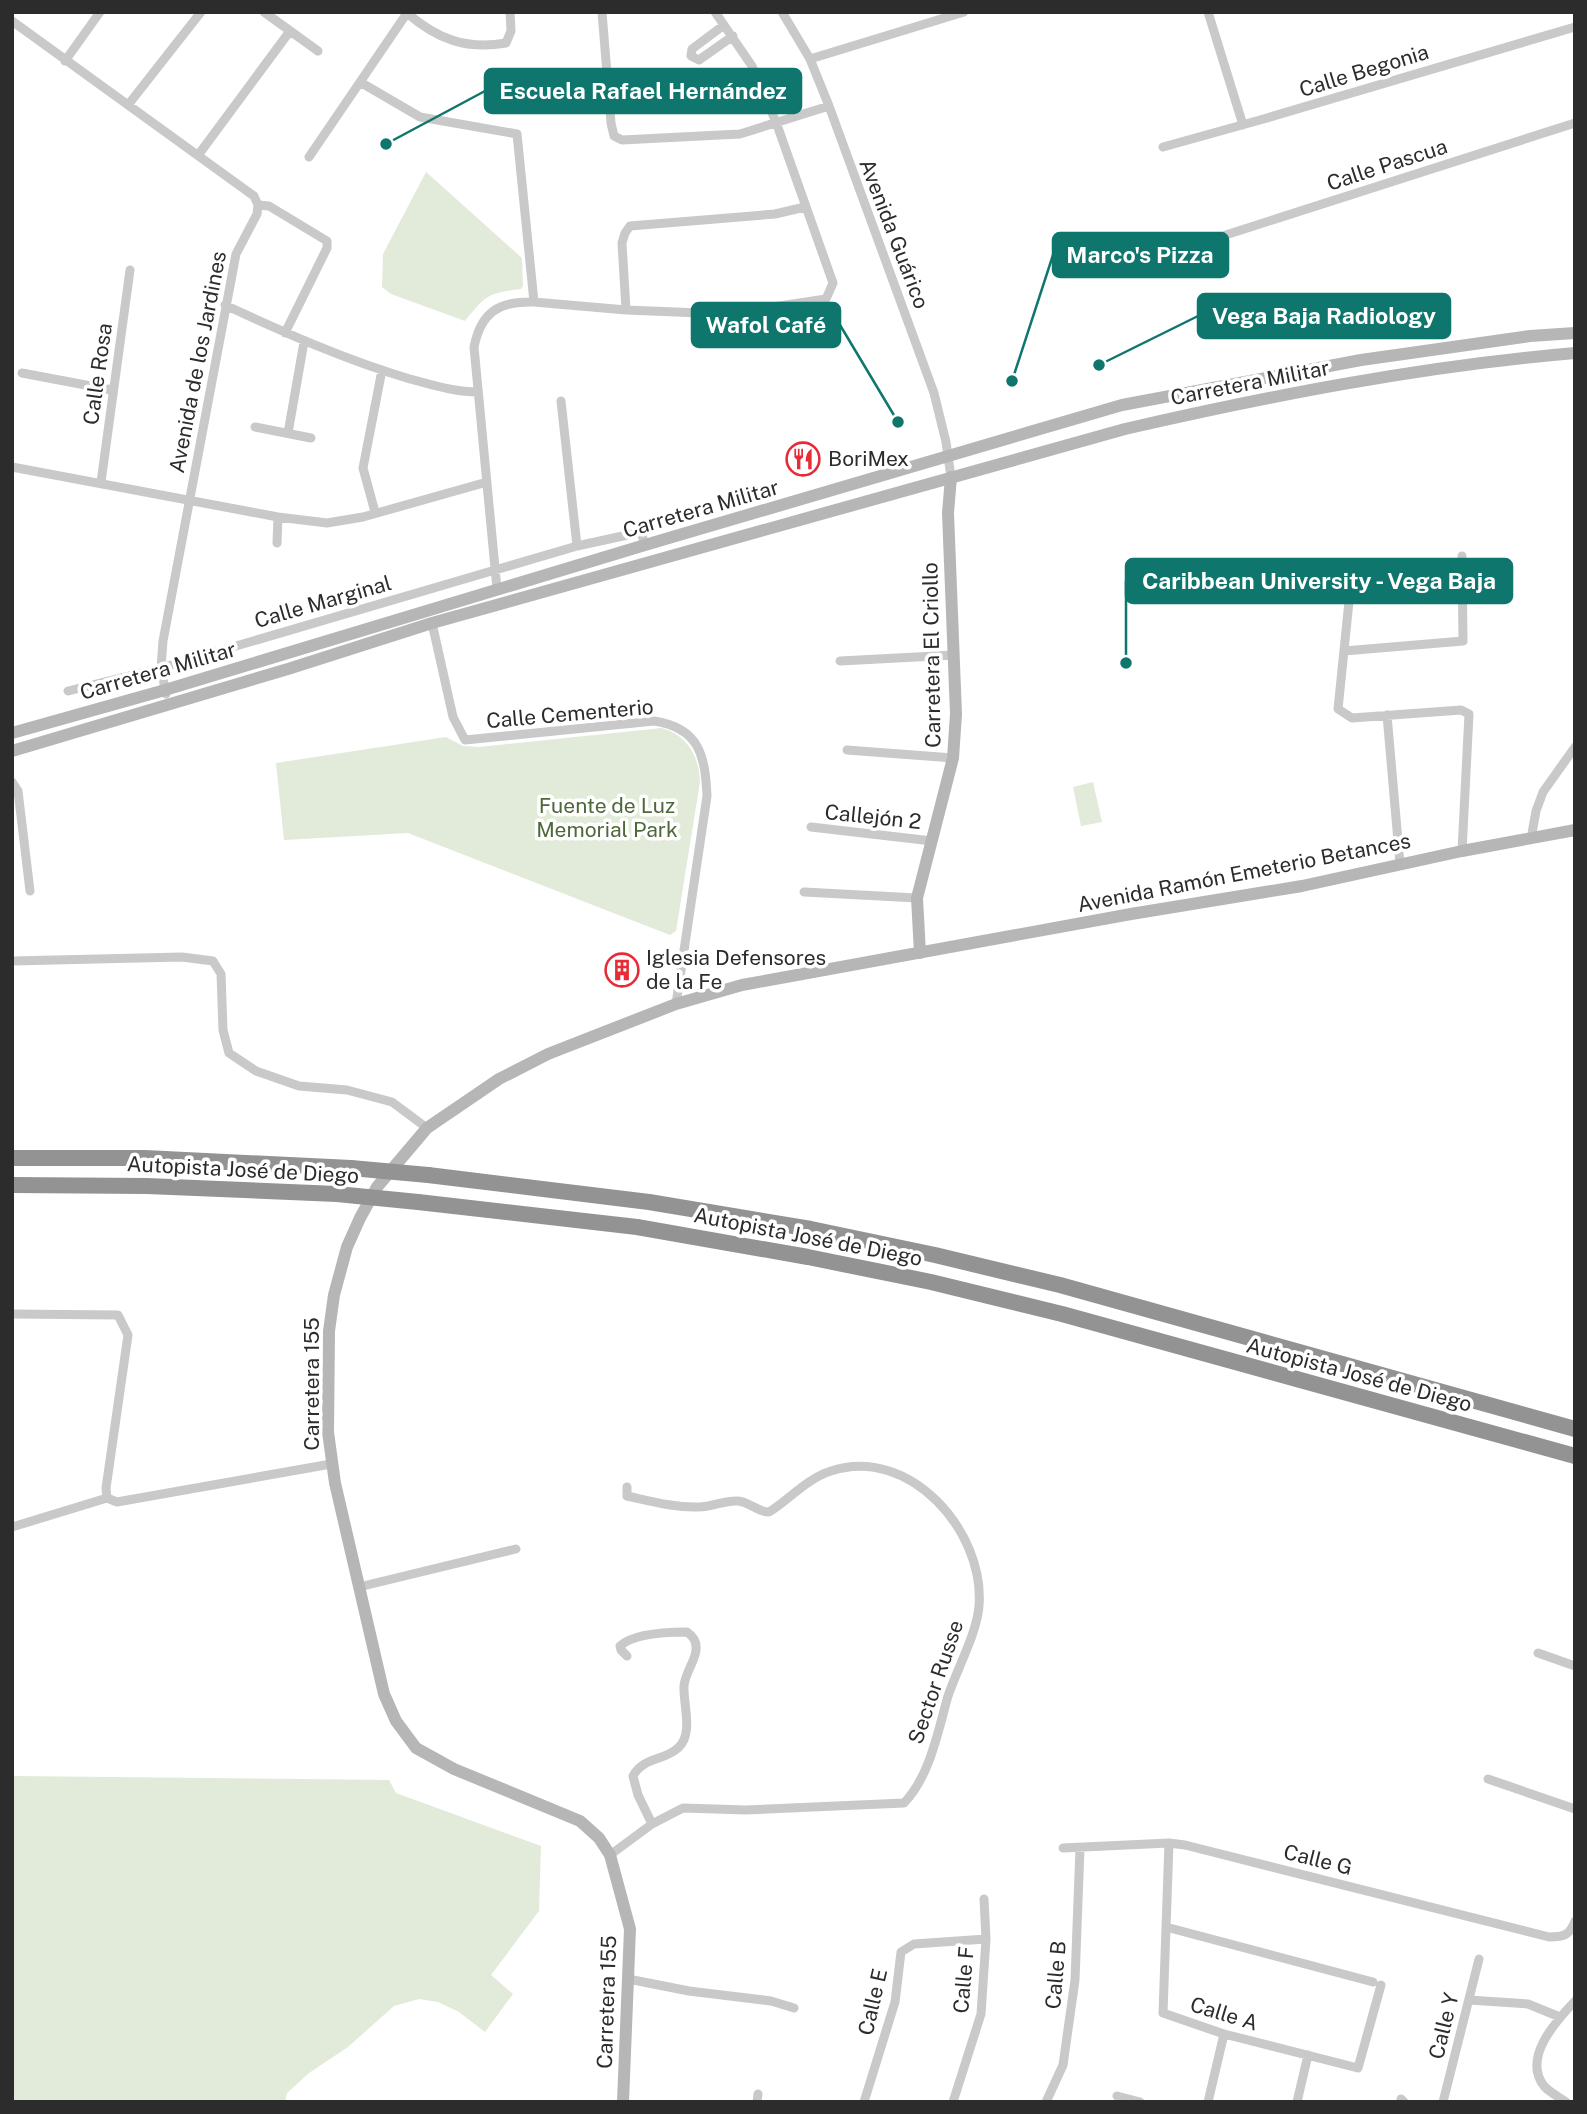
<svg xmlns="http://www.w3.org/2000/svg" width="1587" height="2114" font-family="'Public Sans',sans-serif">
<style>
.green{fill:#e2ead9}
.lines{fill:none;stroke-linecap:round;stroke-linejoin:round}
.street{stroke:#c9c9c9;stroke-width:9}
.secondary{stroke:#b6b6b6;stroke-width:12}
.highway{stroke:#939393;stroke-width:16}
.highway-bridge{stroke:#939393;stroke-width:16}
.labels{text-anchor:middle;stroke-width:7;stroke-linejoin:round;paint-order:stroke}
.street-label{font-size:21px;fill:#2c2c2c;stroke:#fff}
.poi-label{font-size:21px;fill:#2c2c2c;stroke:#fff;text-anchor:start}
.park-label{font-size:21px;fill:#4e683a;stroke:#fff}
.leader{fill:none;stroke:#0f766e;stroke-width:2.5}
.callout-dot{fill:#0f766e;stroke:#fff;stroke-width:2.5}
.callout{fill:#0f766e;stroke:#0f766e;stroke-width:2.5}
.callout-label{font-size:23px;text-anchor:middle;font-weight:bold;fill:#fff}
</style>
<rect width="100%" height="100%" fill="#fff"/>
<path class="green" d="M 426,172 L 522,258 L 523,286 L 521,289 C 487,293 486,295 465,321 L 391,294 L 382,287 L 383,254 Z
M 662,728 C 688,736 699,756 700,782 L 676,931 L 670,935 L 408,833 L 284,840 L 276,763 L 446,737 L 463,746 L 479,747 Z
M 1093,782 L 1102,822 L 1081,826 L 1073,787 Z
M 12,1776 L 389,1780 L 396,1793 L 541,1846 L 539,1911 L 491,1975 L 513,1994 L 485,2032 L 459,2012 L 438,2002 L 419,1999 L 394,2006 L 348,2047 L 309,2073 L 287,2093 L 285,2102 L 12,2102 Z"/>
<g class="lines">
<path class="street" d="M 264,12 L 318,51
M 602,12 L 611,123 L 614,136 L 622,140 L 740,134 L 829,106
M 782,12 L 810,59 L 829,106 L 934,393 L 946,442 L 951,477
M 1208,12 L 1243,125
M 12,21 L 254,196 L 258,205 L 257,214 L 236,254 L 163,641 L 161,668 L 166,694
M 724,25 L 692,49 L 691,56 L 699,60 L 733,36
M 810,59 L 964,12
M 65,61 L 100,12
M 360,82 L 420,117 L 517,134 L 534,302
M 128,105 L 201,12
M 1163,147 L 1260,120 L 1575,27
M 199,154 L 290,31
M 309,157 L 407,13 C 437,39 466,50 506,43 L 511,31 L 510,12
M 258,205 L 269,206 L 327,241 L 327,248 L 285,333
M 1210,240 L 1575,123
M 225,305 C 285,333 346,360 410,379 C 433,385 454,392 478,392
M 626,310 L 622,243 L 625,233 L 630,226 L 775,214 L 805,207
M 22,373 L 112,390
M 561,401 L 577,546
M 255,427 L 311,438
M 288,433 L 304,342
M 12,467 L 278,517 L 327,523 L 363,517 L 487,482
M 101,482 L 130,270
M 375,512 L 363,468 L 382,370
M 277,543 L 278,517
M 1352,572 L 1338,709 L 1352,718 L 1461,710 L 1469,714 L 1462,851
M 497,589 L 474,347 C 481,312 499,301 534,302 L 626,310 L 725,314 L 826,299 L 833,283 L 776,122 L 752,66 L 715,12
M 432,623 L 453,717 L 465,740 L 654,721 C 700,728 705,756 707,796 L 676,1004
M 1344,651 L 1463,641 L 1462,556
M 840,661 L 954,655
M 68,691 L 161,668 L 577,546 L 641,532 L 645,545
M 1387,715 L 1400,864
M 847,750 L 953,758
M 12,782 L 18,791 L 30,891
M 811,827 L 932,841
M 1531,839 L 1536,811 L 1543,792 L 1575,747
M 804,892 L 917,898
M 12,961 L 182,957 L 213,961 L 221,974 L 223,1030 L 229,1053 L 256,1071 L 299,1086 L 347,1090 L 392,1102 L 427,1128
M 12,1314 L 118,1315 L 128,1335 L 106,1488 L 107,1498
M 107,1498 L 117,1502 L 331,1464
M 12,1527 L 107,1498
M 359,1587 L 516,1549
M 1538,1653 L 1575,1666
M 627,1656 L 621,1650 L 620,1646 C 634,1633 668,1632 687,1632 C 693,1636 697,1642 696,1650 C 695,1662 685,1673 684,1686 C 683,1705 694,1734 678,1748 C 664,1761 643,1757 633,1776 L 638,1795 L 652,1824
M 1488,1779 L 1575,1809
M 1169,1843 L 1163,2013 L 1224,2034 L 1358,2068 L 1381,1985
M 1063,1848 L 1169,1843 L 1185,1845 L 1549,1937 C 1564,1937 1570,1935 1575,1921
M 610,1855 L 652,1824 L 683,1808 L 746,1810 L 904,1803 C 930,1776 938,1731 948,1696 C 957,1669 977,1633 979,1606 C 985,1532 910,1445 831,1471 C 806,1479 790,1499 769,1512 C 757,1512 750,1502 738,1501 C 725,1500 712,1507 699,1507 C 675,1508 650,1501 627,1496 L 627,1487
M 1166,1927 L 1373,1982
M 628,1979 L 689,1991 L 771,2001 L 794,2008
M 1469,2000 L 1528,2004 L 1560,2017
M 1117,2096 L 1140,2102
M 1401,2099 L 1404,2102
M 757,2102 L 758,2094
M 864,2102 L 895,2002 L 901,1952 L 914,1944 L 986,1939
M 953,2102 L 981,2014 L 986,1939 L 984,1899
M 1046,2102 L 1063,2065 L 1075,1980 L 1080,1848
M 1208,2102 L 1224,2034
M 1297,2102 L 1308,2055
M 1443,2102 L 1479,1959
M 1566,2102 C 1559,2097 1549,2092 1544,2086 C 1522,2058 1556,2021 1575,2001"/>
<path class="secondary" d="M 12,733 L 165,690 L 645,545 L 1122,405 L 1361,360 L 1530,336 L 1575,333
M 12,751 L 288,669 L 432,623 L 1125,429 C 1273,395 1423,366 1575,353
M 920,953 L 917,898 L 953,758 L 956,714 L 948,513 L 951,477
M 623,2102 L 630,1929 L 610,1855 L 599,1838 L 580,1821 L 454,1769 L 416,1748 L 396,1721 L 384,1694 L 335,1483 L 328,1432 L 329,1331 L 334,1295 L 347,1247 L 360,1218 L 377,1187 L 427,1128 L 499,1079 L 548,1054 L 676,1004 L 742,985 L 1131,914 L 1302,886 L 1462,851 L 1575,830"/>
<path class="highway" d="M 12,1158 L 145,1158 L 351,1168
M 428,1175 L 649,1202 L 811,1229 L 935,1255 L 1060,1285 L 1575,1429
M 12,1185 L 147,1186 L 337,1194
M 418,1202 L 637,1227 L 808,1257 L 931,1282 L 1062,1314 L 1575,1456"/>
<path class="highway-bridge" d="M 351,1168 L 428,1175
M 337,1194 L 418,1202"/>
</g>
<defs>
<symbol id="restaurant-ring" viewBox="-11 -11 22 22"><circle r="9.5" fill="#fff" stroke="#e62c36" stroke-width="1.5"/><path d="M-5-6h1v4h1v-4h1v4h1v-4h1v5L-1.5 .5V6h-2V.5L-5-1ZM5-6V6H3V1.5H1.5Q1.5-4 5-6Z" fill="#e62c36"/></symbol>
<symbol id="building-ring" viewBox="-11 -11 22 22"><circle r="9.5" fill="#fff" stroke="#e62c36" stroke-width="1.5"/><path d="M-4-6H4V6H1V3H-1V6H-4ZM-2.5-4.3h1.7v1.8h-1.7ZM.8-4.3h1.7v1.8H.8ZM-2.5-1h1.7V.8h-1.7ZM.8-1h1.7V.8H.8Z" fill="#e62c36"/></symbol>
</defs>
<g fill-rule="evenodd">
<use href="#restaurant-ring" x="784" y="440" width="38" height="38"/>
<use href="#building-ring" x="603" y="951" width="38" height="38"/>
</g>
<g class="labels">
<g class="street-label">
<text transform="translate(1364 71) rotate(-17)" y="7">Calle Begonia</text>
<text transform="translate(1387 165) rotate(-18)" y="7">Calle Pascua</text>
<text transform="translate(894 234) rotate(69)" y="7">Avenida Guárico</text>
<text transform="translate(198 362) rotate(-79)" y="7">Avenida de los Jardines</text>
<text transform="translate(98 374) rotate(-82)" y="7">Calle Rosa</text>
<text transform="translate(1250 383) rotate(-11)" y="7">Carretera Militar</text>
<text transform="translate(701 509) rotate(-16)" y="7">Carretera Militar</text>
<text transform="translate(323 602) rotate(-16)" y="7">Calle Marginal</text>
<text transform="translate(932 655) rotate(-91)" y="7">Carretera El Criollo</text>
<text transform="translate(158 671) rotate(-16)" y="7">Carretera Militar</text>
<text transform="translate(570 714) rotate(-5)" y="7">Calle Cementerio</text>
<text transform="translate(873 817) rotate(6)" y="7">Callejón 2</text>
<text transform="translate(1244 873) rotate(-11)" y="7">Avenida Ramón Emeterio Betances</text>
<text transform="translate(243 1170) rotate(3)" y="7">Autopista José de Diego</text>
<text transform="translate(808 1237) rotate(11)" y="7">Autopista José de Diego</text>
<text transform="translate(1359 1375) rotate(15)" y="7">Autopista José de Diego</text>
<text transform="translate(312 1384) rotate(-90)" y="7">Carretera 155</text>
<text transform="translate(936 1682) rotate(-71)" y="7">Sector Russe</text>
<text transform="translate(1318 1860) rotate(14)" y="7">Calle G</text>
<text transform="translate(1056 1975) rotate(-85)" y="7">Calle B</text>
<text transform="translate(964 1980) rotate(-85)" y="7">Calle F</text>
<text transform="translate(607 2002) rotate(-88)" y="7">Carretera 155</text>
<text transform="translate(873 2002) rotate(-77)" y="7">Calle E</text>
<text transform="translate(1224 2014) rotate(17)" y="7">Calle A</text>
<text transform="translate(1444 2026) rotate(-76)" y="7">Calle Y</text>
</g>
<g class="poi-label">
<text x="828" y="466">BoriMex</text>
<text x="646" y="965">Iglesia Defensores<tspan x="646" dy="24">de la Fe</tspan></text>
</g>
<g class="park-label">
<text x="607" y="813">Fuente de Luz<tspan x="607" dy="24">Memorial Park</tspan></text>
</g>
</g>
<path class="leader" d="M386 144L485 91M1012 381L1053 255M1099 365L1198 316M898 422L840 325M1126 663L1126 581"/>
<g class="callout-dot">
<circle cx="386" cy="144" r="7"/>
<circle cx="1012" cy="381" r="7"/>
<circle cx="1099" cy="365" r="7"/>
<circle cx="898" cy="422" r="7"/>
<circle cx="1126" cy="663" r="7"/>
</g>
<g class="callout">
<rect x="485" y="69" width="316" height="44" rx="7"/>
<rect x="1053" y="233" width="175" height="44" rx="7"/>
<rect x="1198" y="294" width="252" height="44" rx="7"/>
<rect x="692" y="303" width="148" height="44" rx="7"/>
<rect x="1126" y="559" width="386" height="44" rx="7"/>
</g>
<g class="callout-label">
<text x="643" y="99">Escuela Rafael Hernández</text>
<text x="1140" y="263">Marco's Pizza</text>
<text x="1324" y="324">Vega Baja Radiology</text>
<text x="766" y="333">Wafol Café</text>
<text x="1319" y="589">Caribbean University - Vega Baja</text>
</g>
<rect width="1587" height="2114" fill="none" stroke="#2c2c2c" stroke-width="28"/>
</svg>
